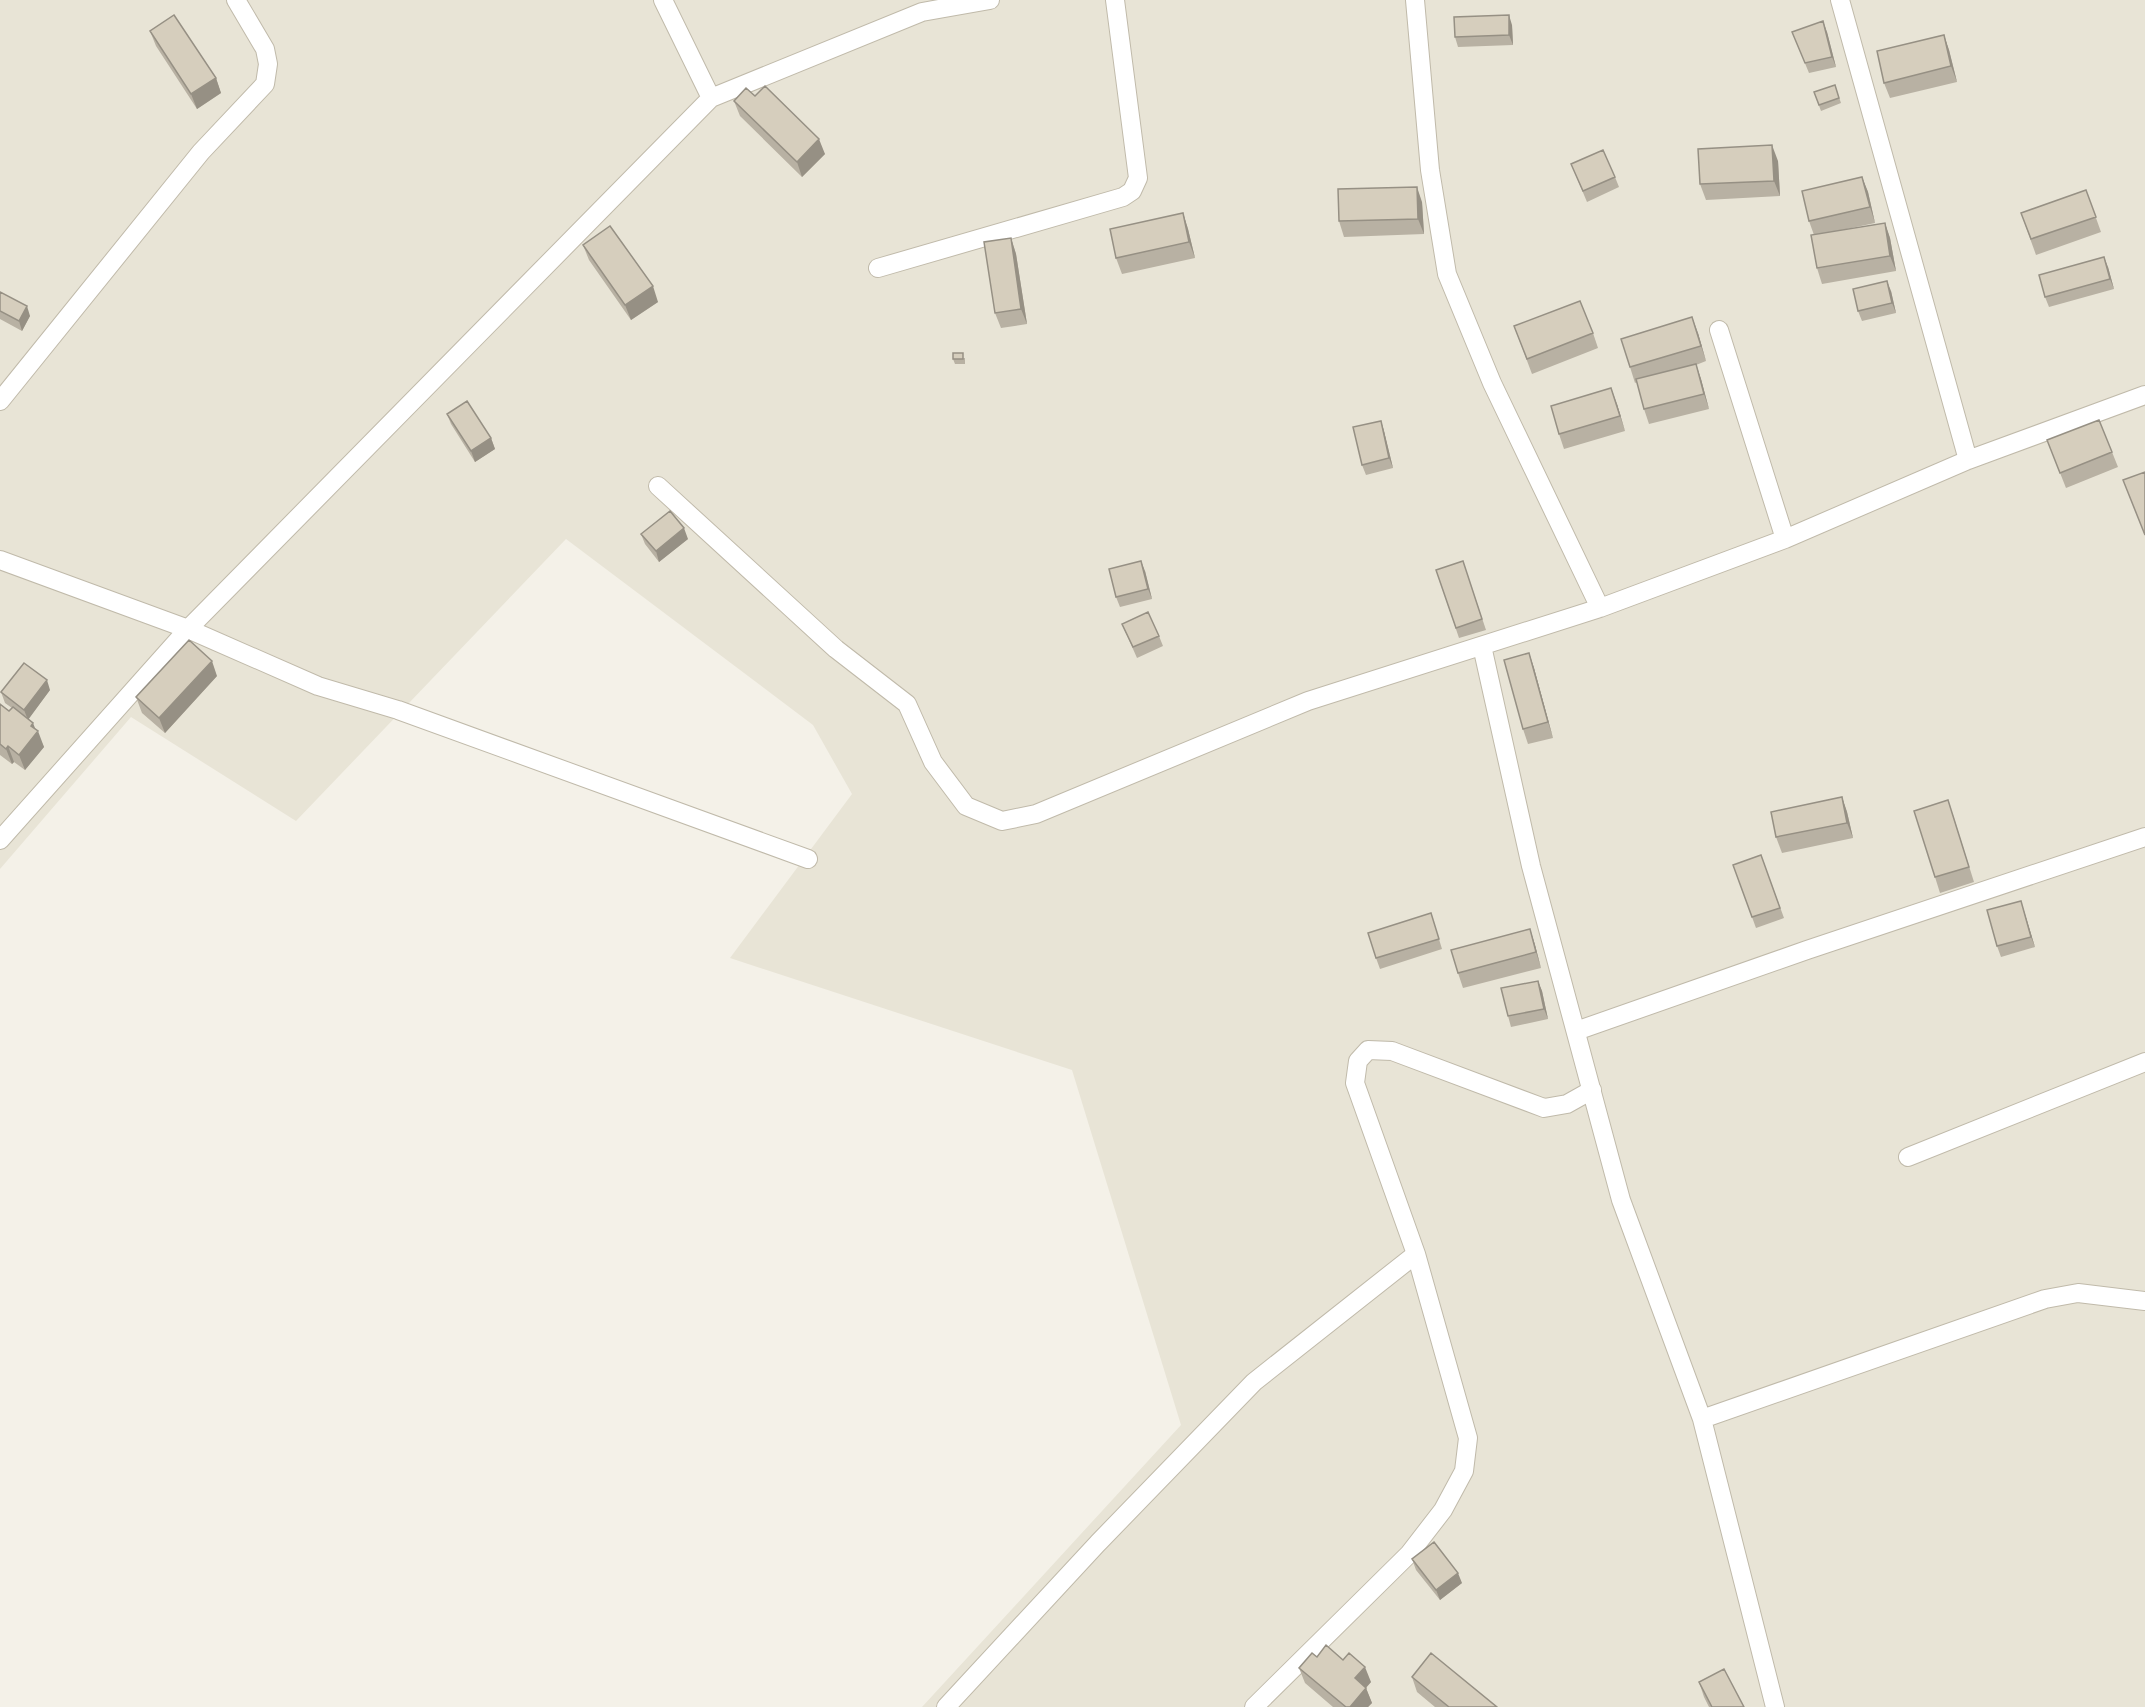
<svg xmlns="http://www.w3.org/2000/svg" width="2145" height="1707" font-family="'Asap Condensed',sans-serif">
<style>
.residential{fill:#e8e4d6}
.lines{fill:none;stroke-linecap:round;stroke-linejoin:round}
.street-casing{stroke:#c0baaa;stroke-width:20}
.street{stroke:#fff;stroke-width:18}
.wall{fill:#b8b1a3}
.shaded-wall{fill:#969084}
.building{fill:#d6cebd;stroke:#969084;stroke-width:1.5}
</style>
<rect width="100%" height="100%" fill="#f4f1e8"/>
<path class="residential" d="M 0,0 L 2145,0 L 2145,1707 L 922,1707 L 1181,1425 L 1072,1070 L 730,958 L 852,794 L 813,725 L 566,539 L 296,821 L 131,717 L 0,869 Z"/>
<g class="lines">
<defs>
<path id="street" d="M 663,0 L 711,98
M 1415,0 L 1430,170 L 1447,274 L 1492,383 L 1600,608
M 1840,0 L 1968,460
M 878,268 L 1123,197 L 1132,191 L 1138,178 L 1115,0
M 1719,330 L 1785,539
M 0,401 L 201,152 L 265,84 L 268,64 L 265,49 L 236,0
M 658,486 L 836,649 L 907,704 L 933,762 L 966,806 L 1002,821 L 1036,814 L 1308,701 L 1600,608 L 1785,539 L 1968,460 L 2145,395
M 0,560 L 188,629 L 318,686 L 398,710 L 808,859
M 1482,646 L 1531,866 L 1621,1200 L 1702,1419 L 1775,1707
M 0,840 L 188,629 L 711,98 L 922,12 L 990,0
M 1576,1031 L 1807,950 L 2145,837
M 1908,1157 L 2145,1062
M 1702,1419 L 2045,1299 L 2078,1293 L 2145,1301
M 946,1707 L 1098,1543 L 1254,1382 L 1416,1254 L 1355,1083 L 1358,1061 L 1368,1050 L 1392,1051 L 1544,1108 L 1567,1104 L 1592,1090
M 1254,1707 L 1409,1554 L 1443,1510 L 1464,1471 L 1468,1438 L 1416,1254"/>
</defs>
<use href="#street" class="street-casing"/>
<use href="#street" class="street"/>
</g>
<path class="wall" d="M 1512,25 L 1513,45 L 1458,47 L 1455,37 Z
M 150,31 L 216,78 L 221,93 L 197,109 L 156,46 Z
M 1792,32 L 1827,32 L 1836,67 L 1809,73 Z
M 1944,35 L 1949,50 L 1957,82 L 1890,98 L 1884,83 Z
M 1835,85 L 1841,103 L 1821,111 L 1814,92 Z
M 755,96 L 825,154 L 802,177 L 740,116 L 734,101 Z
M 1778,161 L 1780,196 L 1706,200 L 1700,184 Z
M 1571,164 L 1615,177 L 1619,187 L 1587,202 Z
M 1862,177 L 1868,192 L 1875,223 L 1842,230 L 1885,223 L 1890,238 L 1896,271 L 1822,284 L 1817,268 L 1814,235 L 1809,221 Z
M 2086,190 L 2101,232 L 2036,255 L 2021,213 Z
M 1422,202 L 1424,234 L 1344,237 L 1339,221 Z
M 1183,213 L 1188,229 L 1195,258 L 1122,274 L 1116,258 Z
M 1011,238 L 1016,254 L 1027,324 L 1001,328 L 995,313 Z
M 583,245 L 658,302 L 631,320 L 589,260 Z
M 2108,267 L 2114,289 L 2049,307 L 2045,297 Z
M 1891,291 L 1896,313 L 1862,321 L 1858,311 Z
M 0,292 L 30,316 L 22,331 L 0,319 Z
M 1514,326 L 1593,333 L 1598,348 L 1532,374 Z
M 1698,333 L 1706,361 L 1696,365 L 1701,379 L 1709,409 L 1649,424 L 1644,409 L 1637,382 L 1635,383 L 1630,367 Z
M 965,358 L 965,364 L 955,364 L 953,359 Z
M 1617,404 L 1625,431 L 1564,449 L 1559,434 Z
M 447,414 L 491,438 L 495,449 L 475,462 L 451,424 Z
M 1381,421 L 1384,431 L 1393,468 L 1366,475 L 1362,465 Z
M 2047,440 L 2112,452 L 2118,467 L 2066,488 Z
M 641,534 L 688,539 L 659,562 L 645,544 Z
M 1463,561 L 1486,630 L 1459,638 L 1436,570 Z
M 1145,571 L 1152,599 L 1120,607 L 1116,597 Z
M 1122,624 L 1159,636 L 1163,646 L 1137,658 Z
M 1529,653 L 1534,668 L 1553,738 L 1528,744 L 1523,729 Z
M 217,676 L 165,733 L 142,713 L 136,697 Z
M 50,690 L 28,719 L 35,729 L 44,747 L 25,770 L 14,762 L 12,764 L 0,755 L 0,704 L 9,711 L 12,708 L 5,703 L 1,692 Z
M 1842,797 L 1847,812 L 1853,838 L 1782,853 L 1776,837 Z
M 1953,815 L 1974,882 L 1940,893 L 1935,877 Z
M 1761,855 L 1784,918 L 1756,928 L 1733,865 Z
M 2024,911 L 2035,947 L 2001,957 L 1997,946 Z
M 1431,913 L 1442,949 L 1380,969 L 1376,958 Z
M 1530,929 L 1535,945 L 1541,968 L 1463,988 L 1458,973 Z
M 1538,981 L 1542,991 L 1548,1019 L 1511,1027 L 1508,1016 Z
M 1412,1559 L 1462,1583 L 1440,1600 L 1416,1570 Z
M 1317,1657 L 1371,1682 L 1366,1688 L 1372,1703 L 1368,1707 L 1333,1707 L 1305,1683 L 1299,1668 Z
M 1412,1677 L 1497,1707 L 1435,1707 L 1417,1692 Z
M 1699,1682 L 1744,1707 L 1709,1707 L 1704,1697 Z"/>
<path class="shaded-wall" d="M 1509,15 L 1512,25 L 1513,45 L 1509,35 Z
M 1823,21 L 1827,32 L 1836,67 L 1832,57 Z
M 1944,35 L 1949,50 L 1957,82 L 1951,66 Z
M 216,78 L 221,93 L 197,109 L 191,94 Z
M 819,139 L 825,154 L 802,177 L 797,162 Z
M 1772,145 L 1778,161 L 1780,196 L 1774,181 Z
M 1862,177 L 1868,192 L 1875,223 L 1870,207 Z
M 1417,187 L 1422,202 L 1424,234 L 1418,219 Z
M 1183,213 L 1188,229 L 1195,258 L 1189,242 Z
M 1885,223 L 1890,238 L 1896,271 L 1890,256 Z
M 1011,238 L 1016,254 L 1027,324 L 1021,309 Z
M 2104,257 L 2108,267 L 2114,289 L 2110,279 Z
M 1887,281 L 1891,291 L 1896,313 L 1892,303 Z
M 653,286 L 658,302 L 631,320 L 625,305 Z
M 27,306 L 30,316 L 22,331 L 19,321 Z
M 1692,317 L 1698,333 L 1706,361 L 1701,346 Z
M 1696,364 L 1701,379 L 1709,409 L 1704,394 Z
M 1611,388 L 1617,404 L 1625,431 L 1620,416 Z
M 1381,421 L 1384,431 L 1393,468 L 1389,458 Z
M 491,438 L 495,449 L 475,462 L 471,451 Z
M 684,528 L 688,539 L 659,562 L 656,551 Z
M 1141,561 L 1145,571 L 1152,599 L 1148,589 Z
M 1529,653 L 1534,668 L 1553,738 L 1548,722 Z
M 212,661 L 217,676 L 165,733 L 159,718 Z
M 47,680 L 50,690 L 28,720 L 24,710 Z
M 33,723 L 37,733 L 38,731 L 44,747 L 25,770 L 19,755 L 31,726 Z
M 8,746 L 14,762 L 12,764 L 6,749 Z
M 1842,797 L 1847,812 L 1853,838 L 1847,823 Z
M 2021,901 L 2024,911 L 2035,947 L 2031,937 Z
M 1530,929 L 1535,945 L 1541,968 L 1536,952 Z
M 1538,981 L 1542,991 L 1548,1019 L 1544,1009 Z
M 1458,1573 L 1462,1583 L 1440,1600 L 1436,1590 Z
M 1365,1667 L 1371,1682 L 1362,1692 L 1366,1688 L 1372,1703 L 1368,1707 L 1350,1707 L 1355,1678 Z"/>
<path class="building" d="M 174,15 L 216,78 L 191,94 L 150,31 Z
M 1509,15 L 1509,35 L 1455,37 L 1454,17 Z
M 1823,21 L 1832,57 L 1805,63 L 1792,32 Z
M 1944,35 L 1951,66 L 1884,83 L 1877,51 Z
M 1835,85 L 1839,98 L 1819,105 L 1814,92 Z
M 765,86 L 819,139 L 797,162 L 734,101 L 746,88 L 755,96 Z
M 1772,145 L 1774,181 L 1700,184 L 1698,149 Z
M 1603,150 L 1615,177 L 1583,191 L 1571,164 Z
M 1862,177 L 1870,207 L 1809,221 L 1802,191 Z
M 1417,187 L 1418,219 L 1339,221 L 1338,189 Z
M 2086,190 L 2096,217 L 2031,239 L 2021,213 Z
M 1183,213 L 1189,242 L 1116,258 L 1110,229 Z
M 1885,223 L 1890,256 L 1817,268 L 1811,235 Z
M 610,226 L 653,286 L 625,305 L 583,245 Z
M 1011,238 L 1021,309 L 995,313 L 984,242 Z
M 2104,257 L 2110,279 L 2045,297 L 2039,275 Z
M 1887,281 L 1892,303 L 1858,311 L 1853,289 Z
M 0,292 L 27,306 L 19,321 L 0,311 Z
M 1580,301 L 1593,333 L 1527,359 L 1514,326 Z
M 1692,317 L 1701,346 L 1630,367 L 1621,339 Z
M 953,353 L 963,353 L 963,359 L 953,359 Z
M 1696,364 L 1704,394 L 1644,409 L 1636,379 Z
M 1611,388 L 1620,416 L 1559,434 L 1551,406 Z
M 467,401 L 491,438 L 471,451 L 447,414 Z
M 2099,420 L 2112,452 L 2060,473 L 2047,440 Z
M 1381,421 L 1389,458 L 1362,465 L 1353,427 Z
M 2145,472 L 2145,535 L 2123,480 Z
M 670,511 L 684,528 L 656,551 L 641,534 Z
M 1141,561 L 1148,589 L 1116,597 L 1109,569 Z
M 1463,561 L 1482,619 L 1456,628 L 1436,570 Z
M 1148,612 L 1159,636 L 1133,647 L 1122,624 Z
M 189,640 L 212,661 L 159,718 L 136,697 Z
M 1529,653 L 1548,722 L 1523,729 L 1504,660 Z
M 24,663 L 47,680 L 24,710 L 1,692 Z
M 0,704 L 9,711 L 13,707 L 33,723 L 31,726 L 38,731 L 19,755 L 8,746 L 6,749 L 0,744 Z
M 1842,797 L 1847,823 L 1776,837 L 1771,812 Z
M 1948,800 L 1969,867 L 1935,877 L 1914,811 Z
M 1761,855 L 1780,908 L 1752,917 L 1733,865 Z
M 2021,901 L 2031,937 L 1997,946 L 1987,910 Z
M 1431,913 L 1439,939 L 1376,958 L 1368,933 Z
M 1530,929 L 1536,952 L 1458,973 L 1451,950 Z
M 1538,981 L 1544,1009 L 1508,1016 L 1501,988 Z
M 1434,1542 L 1458,1573 L 1436,1590 L 1412,1559 Z
M 1326,1645 L 1343,1660 L 1349,1653 L 1365,1667 L 1355,1678 L 1366,1688 L 1350,1707 L 1346,1707 L 1299,1668 L 1312,1653 L 1317,1657 Z
M 1431,1653 L 1497,1707 L 1449,1707 L 1412,1677 Z
M 1724,1669 L 1744,1707 L 1712,1707 L 1699,1682 Z"/>
</svg>
